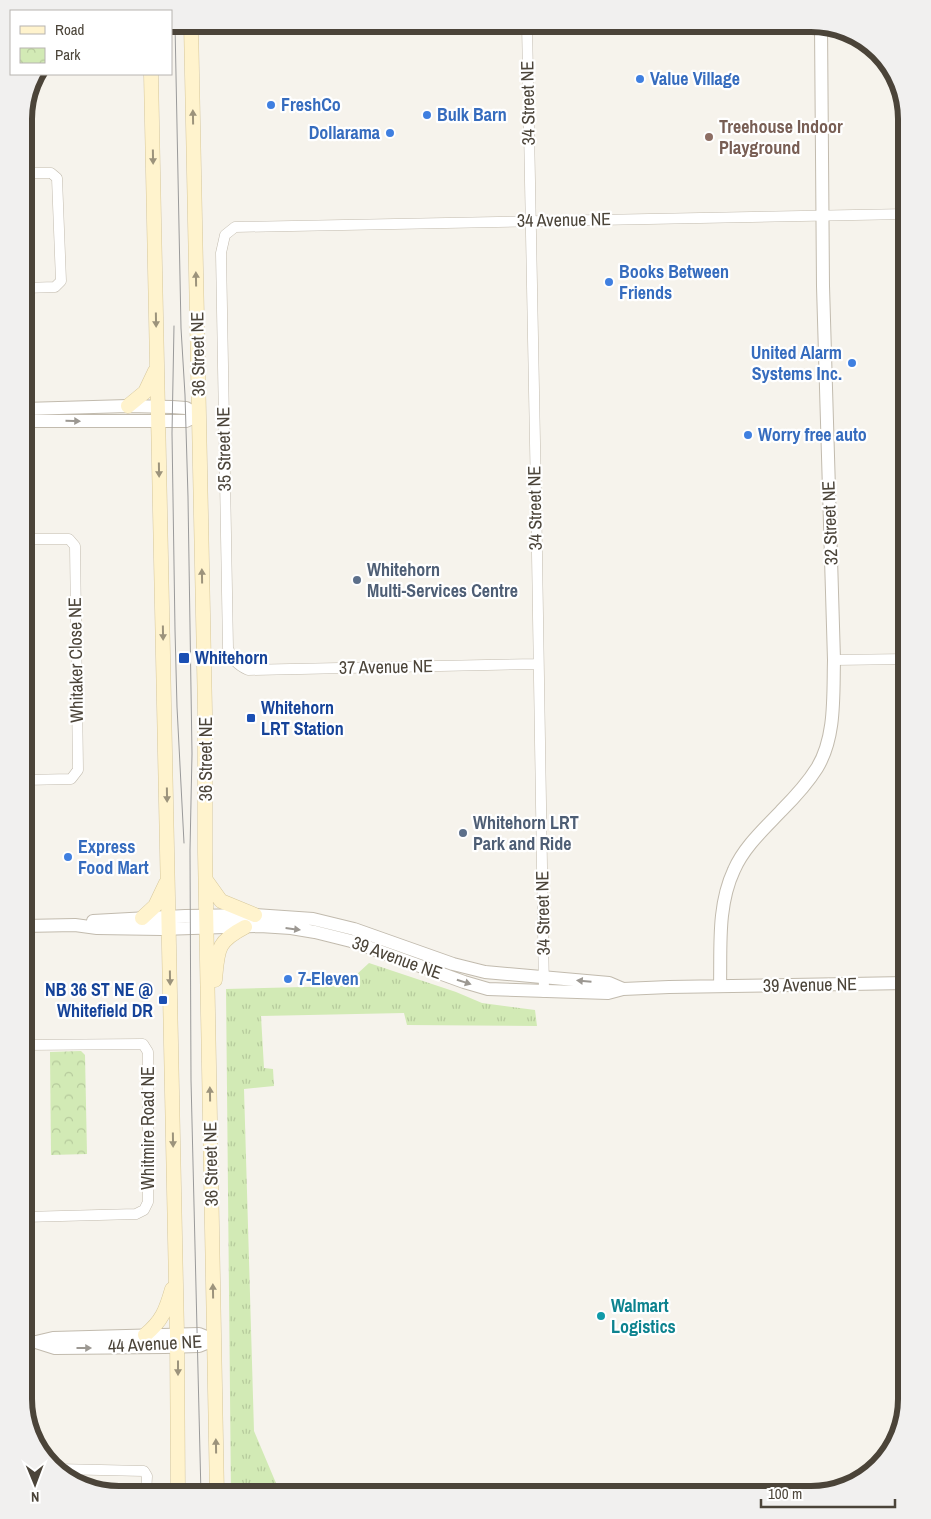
<svg xmlns="http://www.w3.org/2000/svg" width="931" height="1519" font-family="'Archivo Narrow',sans-serif">
<style>
.grass{fill:url(#grass-tufts)}
.park{fill:url(#park-crowns)}
.lines{fill:none;stroke-linecap:round;stroke-linejoin:round}
.minor-casing{stroke:#c2bbae;stroke-width:11}
.tertiary-casing{stroke:#c2bbae;stroke-width:14}
.secondary-casing{stroke:#d6c79b;stroke-width:15}
.minor{stroke:#fff;stroke-width:10}
.tertiary{stroke:#fff;stroke-width:12}
.secondary{stroke:#fff3cd;stroke-width:14}
.tram{stroke:#9a9a9a;stroke-width:1}
.oneway{fill:#9c937c}
.oneway2{fill:#9c9892}
.shop-dot{fill:#3f7fe0;stroke:#fff;stroke-width:2}
.education-dot{fill:#8d6e63;stroke:#fff;stroke-width:2}
.service-dot{fill:#5c6f8a;stroke:#fff;stroke-width:2}
.transit-dot{fill:#1a4fb4;stroke:#fff;stroke-width:2}
.culture-dot{fill:#0f9aa8;stroke:#fff;stroke-width:2}
.labels{text-anchor:middle;stroke-width:4.5;stroke-linejoin:round;paint-order:stroke}
.shop-label{font-size:18px;font-weight:bold;fill:#366cbe;stroke:#fff;text-anchor:start}
.street-label{font-size:18px;fill:#4b4439;stroke:#fff}
.education-label{font-size:18px;font-weight:bold;fill:#785e54;stroke:#fff;text-anchor:start}
.service-label{font-size:18px;font-weight:bold;fill:#4e5e75;stroke:#fff;text-anchor:start}
.transit-label{font-size:18px;font-weight:bold;fill:#164399;stroke:#fff;text-anchor:start}
.culture-label{font-size:18px;font-weight:bold;fill:#0d838f;stroke:#fff;text-anchor:start}
.rim{fill:none;stroke:#4b4439;stroke-width:6}
</style>
<defs>
<pattern id="grass-tufts" width="24" height="20" patternUnits="userSpaceOnUse" patternTransform="scale(1.25)"><rect width="24" height="20" fill="#d2eab5"/><path d="M3 7l-1-3M5 7V3M7 7l1-3M15 17l-1-3M17 17v-4M19 17l1-3" fill="none" stroke="#b6ca9c"/></pattern>
<pattern id="park-crowns" width="20" height="18" patternUnits="userSpaceOnUse" patternTransform="scale(1.25)"><rect width="20" height="18" fill="#d2eab5"/><path d="M2 6a3 3 0 1 1 6 0M12 15a3 3 0 1 1 6 0" fill="none" stroke="#b6ca9c"/></pattern>
</defs>
<rect width="100%" height="100%" fill="#f6f3ec"/>
<path class="grass" d="M 369,963 L 456,992 L 482,1003 L 535,1010 L 537,1026 L 407,1025 L 404,1013 L 261,1016 L 264,1068 L 273,1069 L 274,1086 L 244,1089 L 254,1431 L 281,1495 L 231,1495 L 226,989 L 344,986 Z"/>
<path class="park" d="M 81,1051 L 85,1055 L 87,1154 L 51,1155 L 50,1052 Z"/>
<g class="lines">
<defs>
<path id="minor" d="M 527,24 C 533,347 540,669 544,992
M 24,288 L 55,287 L 61,281 L 57,178 L 51,173 L 24,173
M 834,660 L 907,659
M 538,664 L 248,670 C 237,665 232,659 228,648 L 221,253 L 225,235 L 235,227 L 907,214
M 24,780 L 71,779 L 78,770 L 75,546 L 69,539 L 24,539
M 24,1217 L 136,1214 L 144,1210 L 148,1202 L 148,1052 L 143,1044 L 24,1045
M 57,1469 L 144,1471 L 147,1476 L 146,1495"/>
<path id="tertiary" d="M 24,409 L 128,406 L 172,407 L 186,408 L 199,415
M 24,421 L 186,421 L 199,415
M 93,921 L 185,916 L 255,915 L 313,919 L 354,929 L 453,964 L 485,972 L 609,983 L 623,989
M 24,926 L 75,925 L 97,928 L 161,929 L 260,926 L 291,928 L 315,932 L 351,941 L 464,982 L 488,989 L 608,993 L 623,989 L 669,987 L 907,983
M 720,986 C 721,948 717,906 734,870 C 744,847 764,829 781,811 C 794,798 807,784 817,768 C 836,737 833,695 834,660 L 823,286 L 821,25
M 24,1342 L 36,1342 L 53,1338 L 199,1334 L 214,1340
M 36,1342 L 55,1348 L 165,1347 L 199,1346 L 214,1340"/>
<path id="secondary" d="M 191,24 L 205,712 L 205,852 L 217,1495
M 151,74 L 177,1334 L 178,1495
M 128,406 L 145,392 L 155,371
M 206,880 L 221,901 L 255,915
M 142,918 L 155,906 L 166,883
M 215,980 C 218,950 216,942 245,927
M 145,1335 C 162,1321 166,1310 172,1289"/>
</defs>
<use href="#minor" class="minor-casing"/>
<use href="#tertiary" class="tertiary-casing"/>
<use href="#secondary" class="secondary-casing"/>
<use href="#minor" class="minor"/>
<use href="#tertiary" class="tertiary"/>
<use href="#secondary" class="secondary"/>
<path class="tram" d="M 175,24 L 181,328 L 185,395 L 188,497 L 192,754 L 190,850 L 191,1080 L 201,1495
M 174,326 L 172,433 L 175,630 L 177,707 L 184,843"/>
</g>
<defs><path id="oneway-solid" d="M-6-.8H1V-3.2L6.5 0L1 3.2V.8H-6Z" transform="scale(1.25)"/></defs>
<g class="oneway">
<use href="#oneway-solid" transform="translate(193 117) rotate(-91)"/>
<use href="#oneway-solid" transform="translate(153 157) rotate(89)"/>
<use href="#oneway-solid" transform="translate(196 279) rotate(-91)"/>
<use href="#oneway-solid" transform="translate(156 320) rotate(89)"/>
<use href="#oneway-solid" transform="translate(159 470) rotate(89)"/>
<use href="#oneway-solid" transform="translate(202 576) rotate(-91)"/>
<use href="#oneway-solid" transform="translate(163 633) rotate(89)"/>
<use href="#oneway-solid" transform="translate(167 795) rotate(89)"/>
<use href="#oneway-solid" transform="translate(170 978) rotate(89)"/>
<use href="#oneway-solid" transform="translate(210 1094) rotate(-91)"/>
<use href="#oneway-solid" transform="translate(173 1140) rotate(89)"/>
<use href="#oneway-solid" transform="translate(213 1291) rotate(-91)"/>
<use href="#oneway-solid" transform="translate(178 1368) rotate(90)"/>
<use href="#oneway-solid" transform="translate(216 1446) rotate(-91)"/>
</g>
<g class="oneway2">
<use href="#oneway-solid" transform="translate(73 421) rotate(1)"/>
<use href="#oneway-solid" transform="translate(293 929) rotate(7)"/>
<use href="#oneway-solid" transform="translate(584 981) rotate(-175)"/>
<use href="#oneway-solid" transform="translate(464 982) rotate(18)"/>
<use href="#oneway-solid" transform="translate(84 1348)"/>
</g>
<g class="shop-dot">
<circle cx="640" cy="79" r="5"/>
<circle cx="271" cy="105" r="5"/>
<circle cx="427" cy="115" r="5"/>
<circle cx="390" cy="133" r="5"/>
<circle cx="609" cy="282" r="5"/>
<circle cx="852" cy="363" r="5"/>
<circle cx="748" cy="435" r="5"/>
<circle cx="68" cy="857" r="5"/>
<circle cx="288" cy="979" r="5"/>
</g>
<circle class="education-dot" cx="709" cy="137" r="5"/>
<g class="service-dot">
<circle cx="357" cy="580" r="5"/>
<circle cx="463" cy="833" r="5"/>
</g>
<g class="transit-dot">
<rect x="178" y="652" width="12" height="12" rx="2.5"/>
<rect x="246" y="713" width="10" height="10" rx="2.5"/>
<rect x="158" y="995" width="10" height="10" rx="2.5"/>
</g>
<circle class="culture-dot" cx="601" cy="1316" r="5"/>
<g class="labels">
<g class="shop-label">
<text x="650" y="85">Value Village</text>
<text x="281" y="111">FreshCo</text>
<text x="437" y="121">Bulk Barn</text>
<text x="380" y="139" text-anchor="end">Dollarama</text>
<text x="619" y="278">Books Between<tspan x="619" dy="21">Friends</tspan></text>
<text x="842" y="359" text-anchor="end">United Alarm<tspan x="842" dy="21">Systems Inc.</tspan></text>
<text x="758" y="441">Worry free auto</text>
<text x="78" y="853">Express<tspan x="78" dy="21">Food Mart</tspan></text>
<text x="298" y="985">7-Eleven</text>
</g>
<g class="street-label">
<text transform="translate(528 103) rotate(-91)" y="6">34 Street NE</text>
<text transform="translate(564 220) rotate(-1)" y="6">34 Avenue NE</text>
<text transform="translate(198 354) rotate(-91)" y="6">36 Street NE</text>
<text transform="translate(224 449) rotate(-91)" y="6">35 Street NE</text>
<text transform="translate(535 508) rotate(-91)" y="6">34 Street NE</text>
<text transform="translate(830 523) rotate(-92)" y="6">32 Street NE</text>
<text transform="translate(76 660) rotate(-91)" y="6">Whitaker Close NE</text>
<text transform="translate(386 667) rotate(-1)" y="6">37 Avenue NE</text>
<text transform="translate(206 759) rotate(-90)" y="6">36 Street NE</text>
<text transform="translate(543 913) rotate(-91)" y="6">34 Street NE</text>
<text transform="translate(397 958) rotate(20)" y="6">39 Avenue NE</text>
<text transform="translate(810 985) rotate(-1)" y="6">39 Avenue NE</text>
<text transform="translate(148 1128) rotate(-90)" y="6">Whitmire Road NE</text>
<text transform="translate(211 1164) rotate(-91)" y="6">36 Street NE</text>
<text transform="translate(155 1344) rotate(-3)" y="6">44 Avenue NE</text>
</g>
<g class="education-label">
<text x="719" y="133">Treehouse Indoor<tspan x="719" dy="21">Playground</tspan></text>
</g>
<g class="service-label">
<text x="367" y="576">Whitehorn<tspan x="367" dy="21">Multi-Services Centre</tspan></text>
<text x="473" y="829">Whitehorn LRT<tspan x="473" dy="21">Park and Ride</tspan></text>
</g>
<g class="transit-label">
<text x="195" y="664">Whitehorn</text>
<text x="261" y="714">Whitehorn<tspan x="261" dy="21">LRT Station</tspan></text>
<text x="153" y="996" text-anchor="end">NB 36 ST NE @<tspan x="153" dy="21">Whitefield DR</tspan></text>
</g>
<g class="culture-label">
<text x="611" y="1312">Walmart<tspan x="611" dy="21">Logistics</tspan></text>
</g>
</g>
<path d="M0 0H931V1519H0ZM119 32H811A87 87 0 0 1 898 119V1399A87 87 0 0 1 811 1486H119A87 87 0 0 1 32 1399V119A87 87 0 0 1 119 32Z" fill="#f1f0ef" fill-rule="evenodd"/>
<path class="rim" d="M119 32H811A87 87 0 0 1 898 119V1399A87 87 0 0 1 811 1486H119A87 87 0 0 1 32 1399V119A87 87 0 0 1 119 32Z"/>
<rect x="10" y="10" width="162" height="65" fill="#ffffff" stroke="#b7b4b0"/>
<rect x="20" y="26" width="25" height="8" fill="#fff3cd" stroke="#b7b4b0"/>
<text x="55" y="35" font-size="15" fill="#4b4439">Road</text>
<rect x="20" y="48" width="25" height="15" fill="url(#park-crowns)" stroke="#b7b4b0"/>
<text x="55" y="60" font-size="15" fill="#4b4439">Park</text>
<g transform="translate(35 1484) rotate(179)" stroke="#ffffff" stroke-width="4" paint-order="stroke">
<path d="M0-4L9 19L0 12L-9 19Z" fill="#4b4439"/>
<text y="-8" font-size="14" font-weight="bold" text-anchor="middle" fill="#4b4439">N</text>
</g>
<path d="M761 1499v8h134v-8" fill="none" stroke="#4b4439" stroke-width="2.5"/>
<text x="768" y="1499" font-size="15" fill="#4b4439" stroke="#ffffff" stroke-width="4" paint-order="stroke">100 m</text>
</svg>
